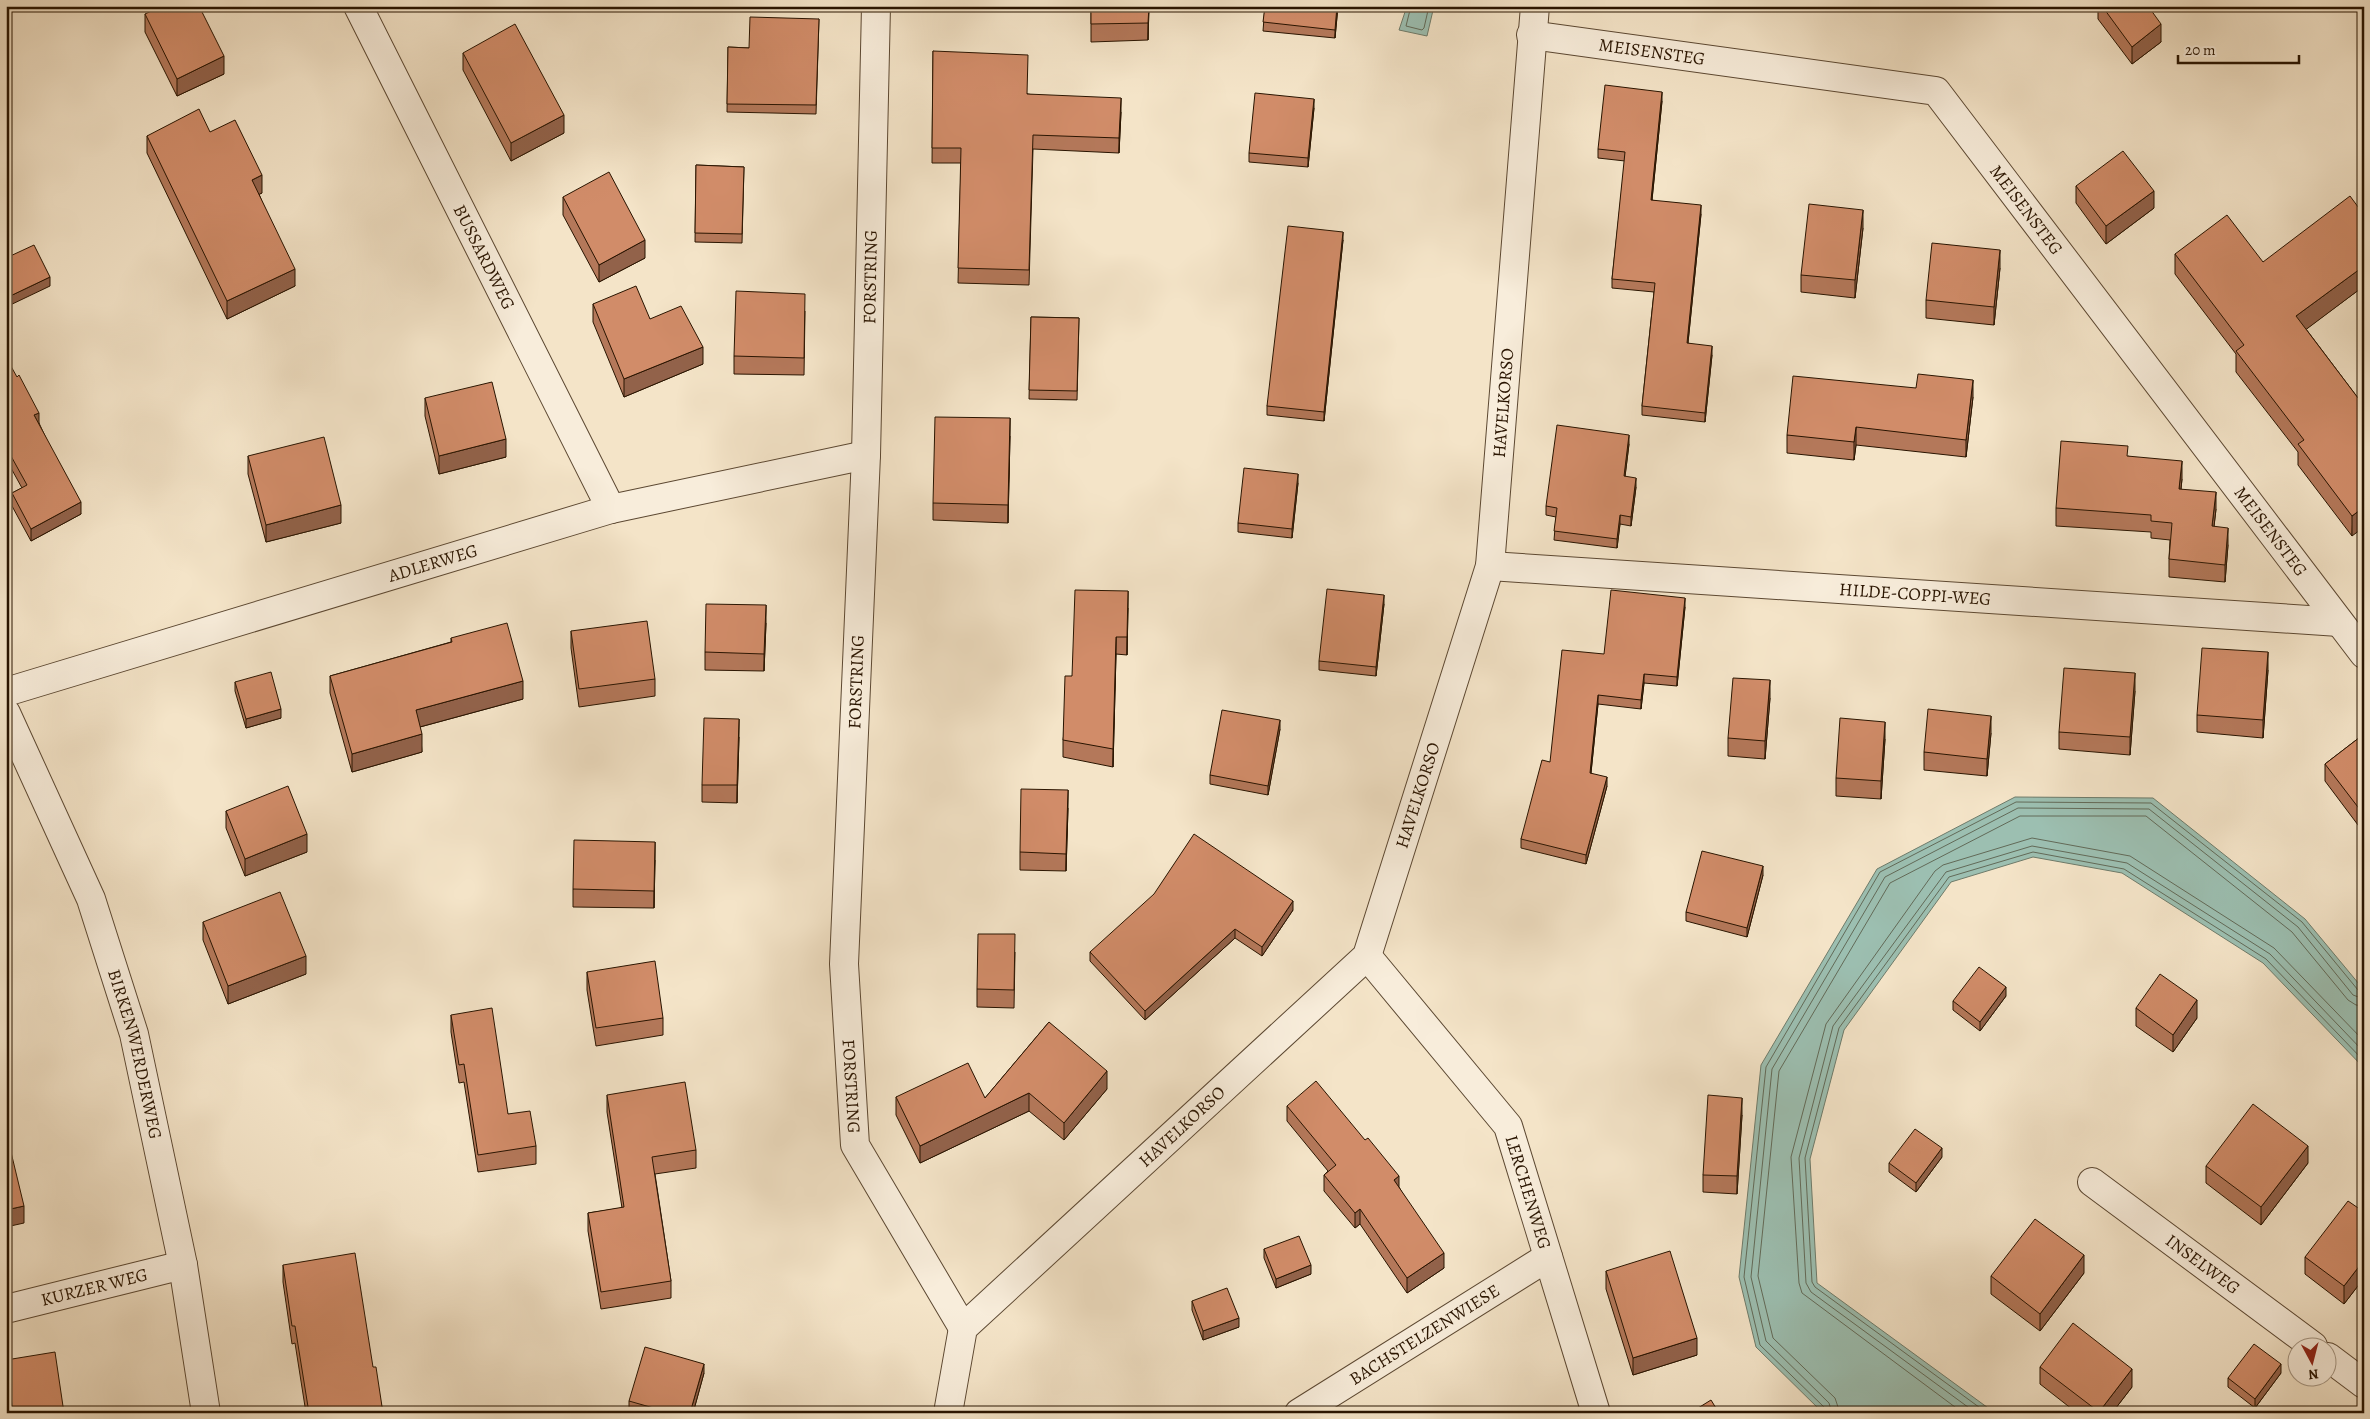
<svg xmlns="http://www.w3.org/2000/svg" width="2370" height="1419" font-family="Alegreya,serif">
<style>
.water{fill:#9cbfb1;stroke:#6e7b6a}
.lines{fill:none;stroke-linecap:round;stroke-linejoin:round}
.shore{stroke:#626a58;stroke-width:1}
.minor-casing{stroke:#5c4832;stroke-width:30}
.tertiary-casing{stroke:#5c4832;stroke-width:30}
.minor{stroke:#f8eddb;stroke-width:28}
.tertiary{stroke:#f8eddb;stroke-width:28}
.wall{fill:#b4785a;stroke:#291400}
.shaded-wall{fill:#92624a;stroke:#291400}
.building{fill:#d18c69;stroke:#291400}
.labels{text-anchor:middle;stroke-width:4.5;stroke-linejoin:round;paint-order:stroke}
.street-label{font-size:18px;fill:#291400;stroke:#f8eddb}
</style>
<rect width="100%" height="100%" fill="#f4e4c8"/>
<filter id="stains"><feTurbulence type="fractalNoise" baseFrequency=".004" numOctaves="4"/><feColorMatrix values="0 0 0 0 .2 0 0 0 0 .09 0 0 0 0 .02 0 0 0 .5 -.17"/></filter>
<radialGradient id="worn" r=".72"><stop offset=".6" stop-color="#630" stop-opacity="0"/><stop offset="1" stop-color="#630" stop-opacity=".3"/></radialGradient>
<path class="water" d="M 1407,6 L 1434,6 L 1427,36 L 1399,30 Z
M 2015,797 L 2153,798 L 2305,919 L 2364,990 L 2364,1068 L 2263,963 L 2122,873 L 2033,857 L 1951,882 L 1844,1030 L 1810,1159 L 1817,1283 L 1995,1413 L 1823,1413 L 1756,1347 L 1739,1277 L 1761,1065 L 1877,869 Z"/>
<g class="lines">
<path class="shore" d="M 1411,6 L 1406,26 L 1422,30 L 1424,28 L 1429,6
M 1826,1413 L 1824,1407 L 1760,1345 L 1744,1277 L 1766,1067 L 1880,872 L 2016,802 L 2151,803 L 2302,922 L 2358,990 L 2364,992
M 1832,1413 L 1829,1403 L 1766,1341 L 1751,1277 L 1772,1069 L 1885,877 L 2018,808 L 2149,809 L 2298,927 L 2353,995 L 2364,999
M 1840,1413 L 1835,1398 L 1773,1338 L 1758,1276 L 1779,1071 L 1890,883 L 2020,816 L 2146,816 L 2292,932 L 2348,1000 L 2356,1005 L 2364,1006
M 1963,1413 L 1802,1293 L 1799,1283 L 1791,1157 L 1826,1024 L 1935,871 L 1943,865 L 2032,838 L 2130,856 L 2274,948 L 2364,1041
M 1976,1413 L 1811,1292 L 1806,1283 L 1799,1158 L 1833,1026 L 1946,872 L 2032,846 L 2127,863 L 2270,954 L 2364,1052
M 1987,1413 L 1815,1287 L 1812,1282 L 1805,1158 L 1839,1028 L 1949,877 L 2033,852 L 2124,869 L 2266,959 L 2364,1061"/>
<defs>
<g id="minor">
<path id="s1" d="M 358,6 L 611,509"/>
<path id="s2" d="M 876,6 L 866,455 L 844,964 L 855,1145 L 963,1328"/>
<path id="s3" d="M 1531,35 L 1936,91 L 2364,654"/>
<path id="s4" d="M 1490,566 L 2339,622"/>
<path id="s5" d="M 6,692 L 611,509 L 866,455"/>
<path id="s6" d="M 1367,956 L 1508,1126 L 1596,1413"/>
<path id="s7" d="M 2092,1182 L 2313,1346"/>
<path id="s8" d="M 6,1309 L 183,1265"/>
<path d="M 2328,1357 L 2364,1384"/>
<path id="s9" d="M 948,1413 L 963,1328 L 1367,956 L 1490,566 L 1535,6"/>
<path id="s10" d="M 1299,1413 L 1548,1257"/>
</g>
<g id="tertiary">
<path id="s11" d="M 6,713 L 91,899 L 134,1034 L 183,1265 L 206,1413"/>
</g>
</defs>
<use href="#minor" class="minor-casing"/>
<use href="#tertiary" class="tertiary-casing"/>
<use href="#minor" class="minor"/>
<use href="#tertiary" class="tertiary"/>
</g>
<path class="wall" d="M 1091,6 L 1149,6 L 1148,40 L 1091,42 Z
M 1265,6 L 1338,6 L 1335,38 L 1263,31 Z
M 1717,6 L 1742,6 L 1742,9 Z
M 1885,6 L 1902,6 L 1902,8 Z
M 2098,6 L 2148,6 L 2161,42 L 2132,64 L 2098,19 Z
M 145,14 L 224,74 L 177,96 L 145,32 Z
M 819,19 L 816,114 L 727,112 L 728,47 L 749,48 Z
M 933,51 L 1028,94 L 1121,112 L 1119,153 L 1033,149 L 1029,285 L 958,283 L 961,163 L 932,163 Z
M 463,53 L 564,133 L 511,161 L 463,70 Z
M 1662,101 L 1652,200 L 1701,214 L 1688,343 L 1712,355 L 1705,422 L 1642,415 L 1642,406 L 1654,292 L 1612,288 L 1612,279 L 1625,161 L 1598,158 L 1598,149 Z
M 1314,108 L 1308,167 L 1249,162 L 1249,153 Z
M 210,132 L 262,193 L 259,194 L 295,286 L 227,319 L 147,153 L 147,136 Z
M 696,165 L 744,167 L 742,243 L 695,242 Z
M 2076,186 L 2154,208 L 2106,244 L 2076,203 Z
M 563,197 L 645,258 L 599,282 L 563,215 Z
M 1863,228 L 1855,298 L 1801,292 L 1801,275 Z
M 1343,240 L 1324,421 L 1267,415 L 1267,406 Z
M 2175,254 L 2263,262 L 2364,286 L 2306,329 L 2358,398 L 2352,536 L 2298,465 L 2298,452 L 2236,372 L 2236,354 L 2175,274 Z
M 2000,268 L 1994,325 L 1926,318 L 1926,300 Z
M 593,304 L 650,319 L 703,364 L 624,397 L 593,322 Z
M 805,311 L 804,375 L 734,374 L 734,356 Z
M 1031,317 L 1079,318 L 1077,400 L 1029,399 Z
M 6,362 L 39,423 L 81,514 L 31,541 L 12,506 L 12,493 L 22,488 L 6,459 Z
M 1973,397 L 1966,457 L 1856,445 L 1854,460 L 1787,453 L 1787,435 Z
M 425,398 L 506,457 L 439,474 L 425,416 Z
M 1010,436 L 1008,523 L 933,520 L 933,503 Z
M 1629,444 L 1625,476 L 1636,487 L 1631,526 L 1620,524 L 1617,548 L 1554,540 L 1556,517 L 1546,515 L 1546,506 Z
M 248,456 L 341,523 L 266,542 L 248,474 Z
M 2128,456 L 2182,479 L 2181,489 L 2216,509 L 2214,526 L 2228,545 L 2225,582 L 2169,577 L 2169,559 L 2170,540 L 2151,538 L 2151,532 L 2056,526 L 2056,508 Z
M 1298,483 L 1292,538 L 1238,532 L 1238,523 Z
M 1384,604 L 1376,676 L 1319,670 L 1319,661 Z
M 1685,607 L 1677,686 L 1644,683 L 1641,709 L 1598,704 L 1591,773 L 1607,786 L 1586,864 L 1521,848 L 1521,839 L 1604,654 Z
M 1128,608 L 1127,655 L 1116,654 L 1113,767 L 1063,757 L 1063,740 L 1072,676 Z
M 766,623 L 764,671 L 705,670 L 705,652 Z
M 571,631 L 655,679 L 655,696 L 579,707 L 571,648 Z
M 451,638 L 523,699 L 420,727 L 422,752 L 352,772 L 330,693 L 330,676 L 451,642 Z
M 2268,670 L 2263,738 L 2197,732 L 2197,715 Z
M 235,682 L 281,718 L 246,728 L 235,691 Z
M 2135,691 L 2130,755 L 2059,749 L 2059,732 Z
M 1770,698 L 1765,759 L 1728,756 L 1728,738 Z
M 1280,729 L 1268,795 L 1210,784 L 1210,775 Z
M 1991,733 L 1987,776 L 1924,770 L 1924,752 Z
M 2364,734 L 2364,833 L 2325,781 L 2325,764 Z
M 739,737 L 737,803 L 702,802 L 702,785 Z
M 1885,739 L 1881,799 L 1836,796 L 1836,778 Z
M 1068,808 L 1066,871 L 1020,870 L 1020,852 Z
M 226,811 L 307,852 L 245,876 L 226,828 Z
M 655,860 L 654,908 L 573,907 L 573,889 Z
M 1763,875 L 1747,937 L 1686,921 L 1686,912 Z
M 1293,910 L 1262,956 L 1235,938 L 1145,1020 L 1090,961 L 1090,952 Z
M 203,922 L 306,974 L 228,1004 L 203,940 Z
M 1015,952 L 1014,1008 L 977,1007 L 977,989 Z
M 587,972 L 663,1018 L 663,1035 L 596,1046 L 587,990 Z
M 2006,996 L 1980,1031 L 1953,1010 L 1953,1001 Z
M 2136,1008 L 2197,1018 L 2173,1052 L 2136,1026 Z
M 451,1015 L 508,1114 L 536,1146 L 536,1164 L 478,1172 L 464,1082 L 459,1083 L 451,1032 Z
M 1049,1022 L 1107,1089 L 1064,1140 L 1029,1111 L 920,1163 L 896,1115 L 896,1097 L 985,1098 Z
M 607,1095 L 696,1150 L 696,1168 L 655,1174 L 671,1281 L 671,1298 L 601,1309 L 588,1231 L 588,1213 L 622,1208 L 607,1112 Z
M 1287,1106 L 1399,1187 L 1444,1268 L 1407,1293 L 1360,1224 L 1355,1228 L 1324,1191 L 1324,1175 L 1328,1171 L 1287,1121 Z
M 1742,1115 L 1737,1194 L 1703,1192 L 1703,1175 Z
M 1942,1157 L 1916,1192 L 1889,1172 L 1889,1163 Z
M 2308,1163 L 2261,1225 L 2206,1183 L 2206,1166 Z
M 2364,1212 L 2364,1278 L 2344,1304 L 2305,1274 L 2305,1257 Z
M 1264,1249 L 1311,1274 L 1276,1288 L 1264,1258 Z
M 283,1265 L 373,1367 L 383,1413 L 306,1413 L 295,1343 L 292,1344 L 283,1282 Z
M 1606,1271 L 1697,1355 L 1633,1375 L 1606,1289 Z
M 2084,1273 L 2040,1331 L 1991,1294 L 1991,1276 Z
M 1192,1301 L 1239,1327 L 1203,1340 L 1192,1310 Z
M 6,1360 L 64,1413 L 10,1413 L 6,1382 Z
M 2040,1367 L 2132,1387 L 2112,1413 L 2077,1413 L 2040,1384 Z
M 704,1373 L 693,1413 L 640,1413 L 629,1410 L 629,1401 Z
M 2281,1373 L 2255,1408 L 2228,1387 L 2228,1378 Z"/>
<path class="shaded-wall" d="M 1149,6 L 1148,40 L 1148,23 Z
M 1337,6 L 1338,6 L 1335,38 L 1335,30 Z
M 2161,24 L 2161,42 L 2132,64 L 2132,47 Z
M 224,56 L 224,74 L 177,96 L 177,79 Z
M 1662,92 L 1662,101 L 1651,209 L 1651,200 Z
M 1121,98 L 1121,112 L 1119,153 L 1119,138 Z
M 1314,99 L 1314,108 L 1308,167 L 1308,158 Z
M 564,115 L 564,133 L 511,161 L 511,143 Z
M 262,175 L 262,193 L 252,198 L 252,180 Z
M 2154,191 L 2154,208 L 2106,244 L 2106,226 Z
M 1701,205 L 1701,214 L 1687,352 L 1687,343 Z
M 1863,210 L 1863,228 L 1855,298 L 1855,280 Z
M 1343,232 L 1343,240 L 1324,421 L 1324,412 Z
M 645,240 L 645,258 L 599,282 L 599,265 Z
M 2000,250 L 2000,268 L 1994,325 L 1994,307 Z
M 2364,266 L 2364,286 L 2296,337 L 2296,316 Z
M 295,269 L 295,286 L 227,319 L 227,301 Z
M 50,277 L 50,286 L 6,307 L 6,298 Z
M 1712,346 L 1712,355 L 1705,422 L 1705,413 Z
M 703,347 L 703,364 L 624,397 L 624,379 Z
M 1973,380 L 1973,397 L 1966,457 L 1966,440 Z
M 39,413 L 39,425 L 34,415 Z
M 1010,418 L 1010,436 L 1008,523 L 1008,505 Z
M 1856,427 L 1856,445 L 1854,460 L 1854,442 Z
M 1629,435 L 1629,444 L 1624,485 L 1624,476 Z
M 506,439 L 506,457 L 439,474 L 439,456 Z
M 2182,461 L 2182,479 L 2179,506 L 2179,489 Z
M 1298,474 L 1298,483 L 1292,538 L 1292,529 Z
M 1636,478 L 1636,487 L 1631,526 L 1631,517 Z
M 2216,492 L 2216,509 L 2212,544 L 2212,526 Z
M 81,502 L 81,514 L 31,541 L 31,529 Z
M 341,505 L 341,523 L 266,542 L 266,525 Z
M 2364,507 L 2364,527 L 2352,536 L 2352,516 Z
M 1620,515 L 1620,524 L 1617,548 L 1617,539 Z
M 2228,528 L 2228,545 L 2225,582 L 2225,565 Z
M 1128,591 L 1128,608 L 1127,655 L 1127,637 Z
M 1384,595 L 1384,604 L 1376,676 L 1376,667 Z
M 1685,598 L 1685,607 L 1677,686 L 1677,677 Z
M 766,605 L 766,623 L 764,671 L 764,654 Z
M 1116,637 L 1116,654 L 1113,767 L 1113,749 Z
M 2268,652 L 2268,670 L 2263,738 L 2263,720 Z
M 2135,673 L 2135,691 L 2130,755 L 2130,737 Z
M 1644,674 L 1644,683 L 1641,709 L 1641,700 Z
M 1770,680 L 1770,698 L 1765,759 L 1765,741 Z
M 523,681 L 523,699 L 416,728 L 416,710 Z
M 1598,695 L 1598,704 L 1590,782 L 1590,773 Z
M 281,709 L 281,718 L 246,728 L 246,719 Z
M 1991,716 L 1991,733 L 1987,776 L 1987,759 Z
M 739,719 L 739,737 L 737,803 L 737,785 Z
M 1280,720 L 1280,729 L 1268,795 L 1268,786 Z
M 1885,722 L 1885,739 L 1881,799 L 1881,781 Z
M 422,734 L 422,752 L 352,772 L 352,754 Z
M 1607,777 L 1607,786 L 1586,864 L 1586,855 Z
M 1068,790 L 1068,808 L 1066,871 L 1066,854 Z
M 307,834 L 307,852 L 245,876 L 245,859 Z
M 655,842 L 655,860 L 654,908 L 654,891 Z
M 1763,866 L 1763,875 L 1747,937 L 1747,928 Z
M 1293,901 L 1293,910 L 1262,956 L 1262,947 Z
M 1235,929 L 1235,938 L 1145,1020 L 1145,1011 Z
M 306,956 L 306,974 L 228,1004 L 228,986 Z
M 2006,987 L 2006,996 L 1980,1031 L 1980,1022 Z
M 2197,1000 L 2197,1018 L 2173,1052 L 2173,1035 Z
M 1107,1071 L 1107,1089 L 1064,1140 L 1064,1123 Z
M 1029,1093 L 1029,1111 L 920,1163 L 920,1146 Z
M 1742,1098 L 1742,1115 L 1737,1194 L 1737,1176 Z
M 2308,1146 L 2308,1163 L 2261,1225 L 2261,1207 Z
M 1942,1148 L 1942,1157 L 1916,1192 L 1916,1183 Z
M 1399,1176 L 1399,1192 L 1394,1180 Z
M 24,1206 L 24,1223 L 6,1227 L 6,1210 Z
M 1360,1209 L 1360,1224 L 1355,1228 L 1355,1213 Z
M 1444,1253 L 1444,1268 L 1407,1293 L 1407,1278 Z
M 2084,1255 L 2084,1273 L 2040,1331 L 2040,1314 Z
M 2364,1260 L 2364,1278 L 2344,1304 L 2344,1286 Z
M 1311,1265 L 1311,1274 L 1276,1288 L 1276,1279 Z
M 1239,1318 L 1239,1327 L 1203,1340 L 1203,1331 Z
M 1697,1338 L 1697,1355 L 1633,1375 L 1633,1358 Z
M 704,1364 L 704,1373 L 693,1413 L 690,1413 Z
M 2281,1364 L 2281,1373 L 2255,1408 L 2255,1399 Z
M 2132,1369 L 2132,1387 L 2112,1413 L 2099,1413 L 2099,1412 Z"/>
<path class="building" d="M 162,6 L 199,6 L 224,56 L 177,79 L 145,14 Z
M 1091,6 L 1149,6 L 1148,23 L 1091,24 Z
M 1265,6 L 1337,6 L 1335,30 L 1263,22 Z
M 2102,6 L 2148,6 L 2161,24 L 2132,47 Z
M 750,17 L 819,19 L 816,105 L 727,104 L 728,47 L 749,48 Z
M 515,24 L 564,115 L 511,143 L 463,53 Z
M 933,51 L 1028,55 L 1027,94 L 1121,98 L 1119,138 L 1033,135 L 1029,270 L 958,268 L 961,148 L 932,148 Z
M 1605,85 L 1662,92 L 1651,200 L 1701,205 L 1687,343 L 1712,346 L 1705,413 L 1642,406 L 1655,283 L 1612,279 L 1625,152 L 1598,149 Z
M 1255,93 L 1314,99 L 1308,158 L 1249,153 Z
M 199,109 L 210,132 L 235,120 L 262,175 L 252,180 L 295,269 L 227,301 L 147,136 Z
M 2123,151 L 2154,191 L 2106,226 L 2076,186 Z
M 696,165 L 744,167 L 742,234 L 695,233 Z
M 609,172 L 645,240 L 599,265 L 563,197 Z
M 2350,196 L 2364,215 L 2364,266 L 2296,316 L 2358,398 L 2364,394 L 2364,507 L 2352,516 L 2298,444 L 2304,440 L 2236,351 L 2244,345 L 2175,254 L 2227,215 L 2263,262 Z
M 1809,204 L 1863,210 L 1855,280 L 1801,275 Z
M 1288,226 L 1343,232 L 1324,412 L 1267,406 Z
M 1932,243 L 2000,250 L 1994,307 L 1926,300 Z
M 34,245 L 50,277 L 6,298 L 6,258 Z
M 636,286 L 650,319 L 681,306 L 703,347 L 624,379 L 593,304 Z
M 736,291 L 805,294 L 804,358 L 734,356 Z
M 1031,317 L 1079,318 L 1077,391 L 1029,390 Z
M 8,361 L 17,377 L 19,375 L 39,413 L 34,415 L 81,502 L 31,529 L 12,493 L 27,485 L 6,447 L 6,362 Z
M 1918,374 L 1973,380 L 1966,440 L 1856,427 L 1854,442 L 1787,435 L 1793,376 L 1916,388 Z
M 492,382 L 506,439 L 439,456 L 425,398 Z
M 935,417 L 1010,418 L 1008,505 L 933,503 Z
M 1557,425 L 1629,435 L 1624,476 L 1636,478 L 1631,517 L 1620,515 L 1617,539 L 1554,531 L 1557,508 L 1546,506 Z
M 324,437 L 341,505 L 266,525 L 248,456 Z
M 2061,441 L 2128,446 L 2127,456 L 2182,461 L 2179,489 L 2216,492 L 2212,526 L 2228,528 L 2225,565 L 2169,559 L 2172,523 L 2151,521 L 2151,515 L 2056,508 Z
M 1244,468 L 1298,474 L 1292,529 L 1238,523 Z
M 1327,589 L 1384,595 L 1376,667 L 1319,661 Z
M 1075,590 L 1128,591 L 1127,637 L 1116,637 L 1113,749 L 1063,740 L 1065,676 L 1072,676 Z
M 1611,590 L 1685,598 L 1677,677 L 1644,674 L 1641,700 L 1598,695 L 1590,773 L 1607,777 L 1586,855 L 1521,839 L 1542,760 L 1550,762 L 1562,650 L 1604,654 Z
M 706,604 L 766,605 L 764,654 L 705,652 Z
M 647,621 L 655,679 L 579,689 L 571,631 Z
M 507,623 L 523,681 L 416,710 L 422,734 L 352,754 L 330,676 L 452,642 L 451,638 Z
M 2202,648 L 2268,652 L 2263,720 L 2197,715 Z
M 2064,668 L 2135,673 L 2130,737 L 2059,732 Z
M 271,672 L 281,709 L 246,719 L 235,682 Z
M 1733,678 L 1770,680 L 1765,741 L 1728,738 Z
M 1928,709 L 1991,716 L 1987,759 L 1924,752 Z
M 1222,710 L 1280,720 L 1268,786 L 1210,775 Z
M 704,718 L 739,719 L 737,785 L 702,785 Z
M 1840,718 L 1885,722 L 1881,781 L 1836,778 Z
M 2364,734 L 2364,815 L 2325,764 Z
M 288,786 L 307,834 L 245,859 L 226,811 Z
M 1021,789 L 1068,790 L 1066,854 L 1020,852 Z
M 1194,834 L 1293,901 L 1262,947 L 1235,929 L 1145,1011 L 1090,952 L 1154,894 Z
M 574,840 L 655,842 L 654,891 L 573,889 Z
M 1702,851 L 1763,866 L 1747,928 L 1686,912 Z
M 280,892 L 306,956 L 228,986 L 203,922 Z
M 978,934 L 1015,934 L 1014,990 L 977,989 Z
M 655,961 L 663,1018 L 596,1028 L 587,972 Z
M 1979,967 L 2006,987 L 1980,1022 L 1953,1001 Z
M 2160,974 L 2197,1000 L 2173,1035 L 2136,1008 Z
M 492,1008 L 508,1114 L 530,1111 L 536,1146 L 478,1155 L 464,1064 L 459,1065 L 451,1015 Z
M 1049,1022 L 1107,1071 L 1064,1123 L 1029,1093 L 920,1146 L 896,1097 L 968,1063 L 985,1098 Z
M 1316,1081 L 1365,1140 L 1368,1138 L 1399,1176 L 1394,1180 L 1444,1253 L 1407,1278 L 1360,1209 L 1355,1213 L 1324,1175 L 1336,1165 L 1287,1106 Z
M 685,1082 L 696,1150 L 652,1157 L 671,1281 L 601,1292 L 588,1213 L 624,1207 L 607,1095 Z
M 1708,1095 L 1742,1098 L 1737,1176 L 1703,1175 Z
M 2253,1104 L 2308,1146 L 2261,1207 L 2206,1166 Z
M 1915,1129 L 1942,1148 L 1916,1183 L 1889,1163 Z
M 6,1148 L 10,1148 L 24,1206 L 6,1210 Z
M 2348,1201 L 2364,1212 L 2364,1260 L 2344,1286 L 2305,1257 Z
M 2035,1219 L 2084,1255 L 2040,1314 L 1991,1276 Z
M 1299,1236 L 1311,1265 L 1276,1279 L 1264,1249 Z
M 1670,1251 L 1697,1338 L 1633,1358 L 1606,1271 Z
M 355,1253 L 373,1367 L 376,1367 L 383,1413 L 309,1413 L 295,1326 L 292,1326 L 283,1265 Z
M 1227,1288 L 1239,1318 L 1203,1331 L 1192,1301 Z
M 2073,1323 L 2132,1369 L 2099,1412 L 2040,1367 Z
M 2254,1344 L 2281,1364 L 2255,1399 L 2228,1378 Z
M 645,1347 L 704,1364 L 690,1413 L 671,1413 L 629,1401 Z
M 55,1352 L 64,1413 L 13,1413 L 6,1360 Z
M 1711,1400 L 1719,1413 L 1690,1413 Z"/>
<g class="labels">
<g class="street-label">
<text dy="6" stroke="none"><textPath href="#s3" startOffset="122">MEISENSTEG</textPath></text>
<text dy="6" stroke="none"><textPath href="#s3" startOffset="558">MEISENSTEG</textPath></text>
<text dy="6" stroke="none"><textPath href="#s1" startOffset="281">BUSSARDWEG</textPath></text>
<text transform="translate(870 277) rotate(-89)" y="6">FORSTRING</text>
<text dy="6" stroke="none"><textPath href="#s9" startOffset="1208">HAVELKORSO</textPath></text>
<text dy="6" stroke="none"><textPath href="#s3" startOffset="962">MEISENSTEG</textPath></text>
<text dy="6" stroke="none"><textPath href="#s5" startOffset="446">ADLERWEG</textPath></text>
<text dy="6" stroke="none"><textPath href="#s4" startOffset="426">HILDE-COPPI-WEG</textPath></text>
<text transform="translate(856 682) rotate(-88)" y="6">FORSTRING</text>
<text dy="6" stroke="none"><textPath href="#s9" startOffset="804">HAVELKORSO</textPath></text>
<text dy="6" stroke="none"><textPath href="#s11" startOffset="366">BIRKENWERDERWEG</textPath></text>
<text dy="6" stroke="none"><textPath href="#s2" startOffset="1081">FORSTRING</textPath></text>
<text dy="6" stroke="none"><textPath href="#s9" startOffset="384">HAVELKORSO</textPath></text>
<text dy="6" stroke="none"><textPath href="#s6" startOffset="290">LERCHENWEG</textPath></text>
<text dy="6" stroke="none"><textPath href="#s7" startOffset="138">INSELWEG</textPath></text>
<text dy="6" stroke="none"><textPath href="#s8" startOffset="91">KURZER WEG</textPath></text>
<text dy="6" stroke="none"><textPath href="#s10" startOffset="148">BACHSTELZENWIESE</textPath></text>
</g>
</g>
<rect width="2370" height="1419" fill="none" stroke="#f4e4c8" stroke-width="25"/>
<rect x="8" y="8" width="2355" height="1404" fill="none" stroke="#291400" stroke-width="2.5"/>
<rect x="12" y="12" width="2345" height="1394" fill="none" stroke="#291400"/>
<g transform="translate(2312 1362) rotate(173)"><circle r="24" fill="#f8eddb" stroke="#a59683"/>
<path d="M0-4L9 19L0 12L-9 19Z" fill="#8f2418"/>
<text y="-8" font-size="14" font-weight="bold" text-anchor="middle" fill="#291400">N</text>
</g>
<path d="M2178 55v8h121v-8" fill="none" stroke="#291400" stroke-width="2.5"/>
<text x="2185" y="55" font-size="15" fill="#291400" stroke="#f8eddb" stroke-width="4" paint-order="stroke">20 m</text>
<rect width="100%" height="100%" filter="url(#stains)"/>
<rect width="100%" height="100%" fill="url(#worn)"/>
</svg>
